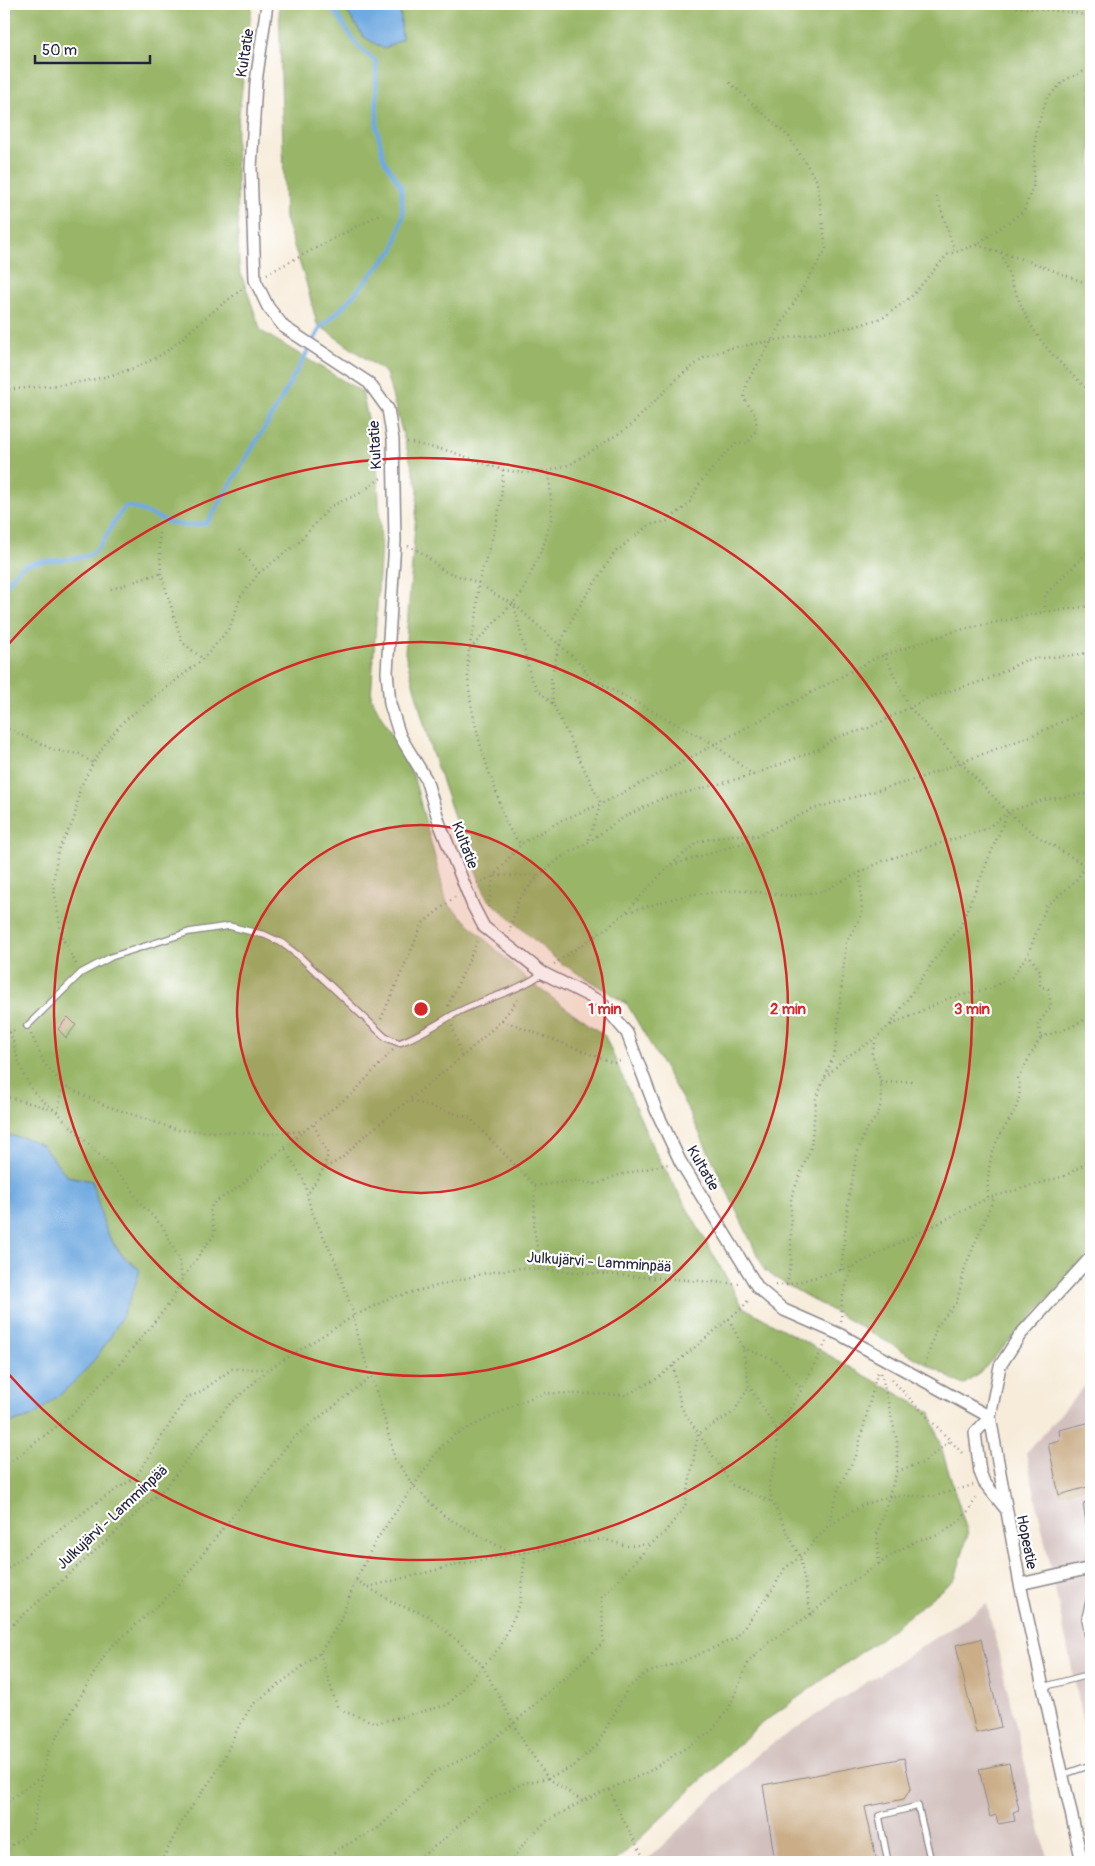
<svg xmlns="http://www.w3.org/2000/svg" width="1095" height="1866" font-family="Pangolin,sans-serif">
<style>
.industrial{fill:#d1c0bd}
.forest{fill:#99b668;stroke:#5e6c52}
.water{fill:#71aae1;stroke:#4a668e}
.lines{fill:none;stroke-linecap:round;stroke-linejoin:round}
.stream{stroke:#71aae1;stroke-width:4.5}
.building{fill:#cbae88}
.lane-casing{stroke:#8c878a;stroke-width:8}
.street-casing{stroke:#8c878a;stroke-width:14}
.path{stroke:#8c878a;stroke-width:2.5;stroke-dasharray:1 4;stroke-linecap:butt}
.lane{stroke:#fff;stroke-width:5.5}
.street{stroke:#fff;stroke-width:11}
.ring{fill:none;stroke:#d62828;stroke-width:2.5}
.labels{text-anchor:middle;stroke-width:4.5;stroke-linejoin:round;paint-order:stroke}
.street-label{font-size:15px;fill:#22223b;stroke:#fff}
.centre{fill:#d62828;stroke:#fff;stroke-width:2.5}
.ring-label{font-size:15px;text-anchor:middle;font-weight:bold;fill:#d62828;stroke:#fff;stroke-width:4.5;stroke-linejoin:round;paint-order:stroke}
</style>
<rect width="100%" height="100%" fill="#fff"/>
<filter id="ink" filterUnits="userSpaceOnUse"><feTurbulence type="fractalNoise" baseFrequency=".02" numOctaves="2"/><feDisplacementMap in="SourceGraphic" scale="10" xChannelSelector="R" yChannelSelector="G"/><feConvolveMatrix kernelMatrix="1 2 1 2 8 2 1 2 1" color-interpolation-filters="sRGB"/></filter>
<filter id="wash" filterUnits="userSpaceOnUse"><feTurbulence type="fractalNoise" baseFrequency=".0096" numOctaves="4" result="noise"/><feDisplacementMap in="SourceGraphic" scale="20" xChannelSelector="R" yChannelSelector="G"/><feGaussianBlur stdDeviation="1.12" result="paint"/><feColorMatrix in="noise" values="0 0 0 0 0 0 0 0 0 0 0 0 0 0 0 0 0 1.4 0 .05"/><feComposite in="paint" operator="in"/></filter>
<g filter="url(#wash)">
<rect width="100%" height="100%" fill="#f7ecda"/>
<path class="industrial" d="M 1091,1379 L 1091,1758 L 1026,1453 Z
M 987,1604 L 1048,1862 L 645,1862 L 761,1751 Z"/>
<path class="forest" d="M 4,4 L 252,4 L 236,139 L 239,268 L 261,331 L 362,392 L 377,458 L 381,545 L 371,697 L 413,775 L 447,903 L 530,982 L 605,1036 L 653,1148 L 743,1307 L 930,1412 L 968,1534 L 955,1579 L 881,1638 L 758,1726 L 615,1862 L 4,1862 L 4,1428 L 10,1423 L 31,1417 L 140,1270 L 120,1252 L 105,1232 L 92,1181 L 67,1176 L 42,1145 L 4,1133 Z
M 279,4 L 342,4 L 364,37 L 402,39 L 400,4 L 1091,4 L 1091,1252 L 980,1373 L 963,1385 L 787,1285 L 765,1271 L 689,1111 L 627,1004 L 558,961 L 487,898 L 456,822 L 431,750 L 405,653 L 418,489 L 386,373 L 317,324 L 306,282 L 285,219 Z"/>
<path class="water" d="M 342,4 L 400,4 L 402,39 L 384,49 L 364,37 Z
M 4,1135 L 25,1138 L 42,1145 L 67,1176 L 92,1181 C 104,1220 103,1245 140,1270 C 125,1321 96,1368 53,1400 C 46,1405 39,1413 32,1416 C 22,1421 12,1420 4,1427 Z"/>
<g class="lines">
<path class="stream" d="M 4,589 C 10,583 12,574 20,568 C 33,558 73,562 89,555 C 105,548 112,517 127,506 C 158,513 173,534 208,522 L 274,412 L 321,327 L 341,309 L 394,249 L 403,215 L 401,186 L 384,160 L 377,128 L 376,62 L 357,45 L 330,4"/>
</g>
<g id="blocks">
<path class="building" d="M 68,1017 L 76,1025 L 66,1038 L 58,1029 Z
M 1091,1422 L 1091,1486 L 1059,1495 L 1048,1443 L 1060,1440 L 1059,1430 Z
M 981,1639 L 1001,1727 L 976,1733 L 956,1645 Z
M 904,1758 L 911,1788 L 904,1799 L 865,1807 L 877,1862 L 775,1862 L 763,1785 Z
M 1009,1763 L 1019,1810 L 1013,1812 L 1015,1821 L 998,1824 L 996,1815 L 990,1817 L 979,1769 Z"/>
</g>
</g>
<g filter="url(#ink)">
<use href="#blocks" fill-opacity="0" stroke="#8c878a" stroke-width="1"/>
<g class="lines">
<defs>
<path id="lane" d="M 27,1026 L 81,973 L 111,957 L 189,932 L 229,926 L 265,935 L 282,943 L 299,956 L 385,1037 L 399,1043 C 421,1035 438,1023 458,1012 C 485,998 517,992 543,973
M 1087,1506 L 1091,1531
M 1091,1593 L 1085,1618 L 1091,1656
M 1043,1687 L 1091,1674
M 1062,1775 L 1091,1765
M 888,1862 L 879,1816 L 918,1806 L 931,1862"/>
<path id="street" d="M 267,4 L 256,82 L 251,168 L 255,280 L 268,307 L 284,327 L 369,383 L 388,409 L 393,440 L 395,541 L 387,672 L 390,704 L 400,736 L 426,779 L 440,825 L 473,906 L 484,927 L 543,973 L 601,1002 L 627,1033 L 656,1110 L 680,1161 L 758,1288 L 784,1310 L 841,1335 L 990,1417 L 975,1433 L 980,1472 L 984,1482 L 1005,1508
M 1020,1584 L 1091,1568
M 1082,1862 L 1020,1584 L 990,1417 L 1000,1366 L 1020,1335 L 1091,1257"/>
</defs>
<use href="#lane" class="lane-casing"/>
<use href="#street" class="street-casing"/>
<path class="path" d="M 1012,4 L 1016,7 C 1041,11 1067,9 1091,17
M 937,197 L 955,252
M 977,245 L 1031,262 L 1091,285
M 1001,253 C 1012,282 1023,318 1043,343 C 1057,361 1074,377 1091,392
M 267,274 L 382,213
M 4,390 C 58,385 114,383 162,354 C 175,347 186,334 197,325 C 213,311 229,299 245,287
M 407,442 L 449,451 L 503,470 L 524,473 L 549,471 L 571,464 L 629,427 L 679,377 L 705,357 L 731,348 L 857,326 L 884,317 L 911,297 L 947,255 L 976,245 L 1024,211 L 1033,186 L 1036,131 L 1047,98 L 1065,80 L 1091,68
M 4,450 L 6,389
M 503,470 C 502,516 491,540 479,581 C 477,591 478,602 477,612 C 476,624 471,636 469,649 C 463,689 480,749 494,786 C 502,807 504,828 521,844
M 159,533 L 161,573 L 182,642 L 203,659
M 408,546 L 421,552 L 444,571 L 479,583 L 497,596 L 514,604 L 530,675 L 537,689 L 553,704 L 601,804 L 587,843
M 240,549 L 259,573
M 111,589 L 161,573
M 515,605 L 581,664 L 590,678 L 714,744 L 753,775
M 1045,612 L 1045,595 L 1091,549
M 470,649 L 522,593 L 544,544 L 552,516 L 549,471
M 884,654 L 909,707 L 960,762 L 1008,812 L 1034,834 L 1086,866 L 1091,872
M 553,704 L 551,678 L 559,646 L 575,613 L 615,552 L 649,525 L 667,521 L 689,504 L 700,483 L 727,452 L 737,443 L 748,443 L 757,429 L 755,414 L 744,399 L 747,382 L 826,249 L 817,181 L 789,137 L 728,81
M 4,727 L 54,750 L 79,754 L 93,763
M 671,864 L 700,841 L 732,835 L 756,835
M 477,883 L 494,876 L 539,875
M 488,907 L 494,876 L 521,844 L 562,820 L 601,804 L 669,769 L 876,658 L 959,630 L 1045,612 L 1091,606
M 628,912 L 686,895 L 741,890 L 791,896 L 823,891 L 883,861 L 986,829 L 1008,812 L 1043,800 L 1091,793
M 509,932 L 519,899 L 539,875 L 563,856 L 587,843 L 624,817 L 661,799 L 753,775 L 819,749 L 839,736 L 867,729 L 930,697 L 986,680 L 1026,660 L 1091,653
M 76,964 L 62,937 L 53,884 L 58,850 L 74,820 L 80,788 L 93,763 L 107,741 L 124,721 L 203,659 L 217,643 L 230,627 L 241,596 L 259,573 L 299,542 L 331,506 L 359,494 L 381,478
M 554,964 L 608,927 L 626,912 L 669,866 L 740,844 L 813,809 L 917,779 L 1038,733 L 1091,708
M 448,1006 L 479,938
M 381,1019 L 423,923 L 456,896
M 502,1020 L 614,1063 L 623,1060
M 891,1025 L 949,998 L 989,989 L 1012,977 L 1028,954 L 1047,905 L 1075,882 L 1091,858
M 452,1026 L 462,1057
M 10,1032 C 16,1050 20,1072 31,1088 C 39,1101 56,1108 65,1121 L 128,1183 L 140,1203 L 163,1227 L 179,1259 L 182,1279
M 4,1034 L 18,1029
M 31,1034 L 44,1063 L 63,1085 L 104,1105 L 178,1130 L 267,1134 L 303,1131
M 1041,1037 L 1069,1028 L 1091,1016
M 825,1078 L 845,1058 L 876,1038
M 881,1083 L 914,1081
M 4,1096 L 58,1111 L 63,1085
M 411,1101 L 470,1118 L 535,1186 L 534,1228 L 540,1267
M 314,1125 L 328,1154 L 324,1167
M 285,1149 L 304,1181 L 311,1210 L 336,1263 L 354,1316 L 357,1336 L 380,1402 L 395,1459 L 413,1485 L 444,1516 L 513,1554
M 535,1186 L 574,1181 L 597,1184 L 615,1176 L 668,1164
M 309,1192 L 324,1168 L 341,1159 L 363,1137 L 462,1057 L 502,1020 L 518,999
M 988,1197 C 987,1178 989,1161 996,1143 C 1006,1120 1025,1108 1018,1078 L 1041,1037 L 1038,1024 L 1051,1006 L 1048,989 L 1040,986 L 1040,971 L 1028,954
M 841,1270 L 849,1196 L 857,1154 L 865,1132 L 878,1114 L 882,1100 L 881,1083 L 872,1053 L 877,1037 L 889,1026 L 935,959 L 960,927 L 1008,812
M 776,1285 L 787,1285 L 852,1267 L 988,1198 L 1065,1176 L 1091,1160
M 787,1285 L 791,1262 L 791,1198 L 811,1147 L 816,1099 L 835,1052 L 846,943 L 862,914 L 860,872
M 729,1319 L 743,1348 L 749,1386 L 777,1430 L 777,1456 L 769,1484 L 772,1502 L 800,1557 L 811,1614
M 841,1321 L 842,1298 L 852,1267
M 743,1348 L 775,1360 L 802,1389
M 925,1365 L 937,1326 L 957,1302 L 965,1267 L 995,1196
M 673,1366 L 681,1407 L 732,1485 L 772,1502
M 892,1380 L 964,1455
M 777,1430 L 802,1389 L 826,1342
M 4,1467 L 74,1413 L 122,1361 L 170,1303 L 182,1279 L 215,1233 L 210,1212 L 212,1204 L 240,1186 L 304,1131 L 354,1092 L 393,1050
M 897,1471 L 923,1463 L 951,1440
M 828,1525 L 840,1484 L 856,1456 L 878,1370
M 879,1564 L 877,1534 L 897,1471 L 897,1441 L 881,1372
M 4,1571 L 103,1498 L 136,1477 L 187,1397 L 199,1393 L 232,1369 L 267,1369
M 356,1580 L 396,1604 L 427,1615 L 460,1643 L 482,1665 L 526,1746 L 548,1778 L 582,1801
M 368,1587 L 464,1563 L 602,1539 L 628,1546 L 651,1544
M 4,1636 L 10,1627 L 166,1487 L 227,1407 L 269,1369 L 354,1316 L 390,1298 L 486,1273 L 521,1268 L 741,1284
M 320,1653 L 338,1709 L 376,1723 L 448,1705 L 500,1647 L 520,1604 L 525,1552
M 610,1790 L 616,1806 L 646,1862
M 4,1804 L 43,1775
M 4,1851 L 32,1830 L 47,1754 L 107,1651 L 175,1590 L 292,1439 L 371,1377
M 161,1862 L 183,1819 L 218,1770 L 238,1728 L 252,1705 L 320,1653 L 339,1623 L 356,1580 L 375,1542 L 439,1449 L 454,1435 L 523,1401 L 545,1393 L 626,1395 L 658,1378 L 743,1307 L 750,1298
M 322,1862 L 339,1849 L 380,1827 L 434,1772 L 477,1753 L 514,1723 L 603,1643 L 602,1597 L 651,1544 L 663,1534 L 685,1507 L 698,1434 L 734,1412 L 749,1386
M 414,1862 L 443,1840 L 481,1804 L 524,1783 L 548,1778 L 574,1766 L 597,1745 L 628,1688 L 646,1673 L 679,1663 L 736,1638 L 773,1589 L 785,1568 L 800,1557 L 828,1526 L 863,1505 L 891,1496 L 935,1496 L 973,1485
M 510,1862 L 528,1838 L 547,1821 L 583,1801 L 648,1772 L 712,1731 L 729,1708 L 749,1661 L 771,1641 L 811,1614 L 841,1589 L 895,1553 L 916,1541 L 938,1535 L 958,1522 L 970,1509 L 977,1495"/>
<use href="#lane" class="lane"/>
<use href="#street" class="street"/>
</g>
</g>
<circle cx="421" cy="1009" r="184" fill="#d62828" fill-opacity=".12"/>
<g class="ring">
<circle cx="421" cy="1009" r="184"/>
<circle cx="421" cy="1009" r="367"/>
<path d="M5 648A551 551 0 1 1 5 1370"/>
</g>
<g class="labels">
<g class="street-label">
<text transform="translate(245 53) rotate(-81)" y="5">Kultatie</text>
<text transform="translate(375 445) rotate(-93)" y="5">Kultatie</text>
<text transform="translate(465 845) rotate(69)" y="5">Kultatie</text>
<text transform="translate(703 1168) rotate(60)" y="5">Kultatie</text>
<text transform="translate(599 1262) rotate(4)" y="5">Julkujärvi - Lamminpää</text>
<text transform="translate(112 1517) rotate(-43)" y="5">Julkujärvi - Lamminpää</text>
<text transform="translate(1027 1542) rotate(79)" y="5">Hopeatie</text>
</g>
</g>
<circle cx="421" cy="1009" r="8" class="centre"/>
<g class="ring-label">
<text x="605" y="1014">1 min</text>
<text x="788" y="1014">2 min</text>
<text x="972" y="1014">3 min</text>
</g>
<rect width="1095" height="1866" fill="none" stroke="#fff" stroke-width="20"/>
<path d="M35 55v8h115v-8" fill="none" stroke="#22223b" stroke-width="2.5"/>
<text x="42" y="55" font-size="15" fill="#22223b" stroke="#ffffff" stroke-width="4" paint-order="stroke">50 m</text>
</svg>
